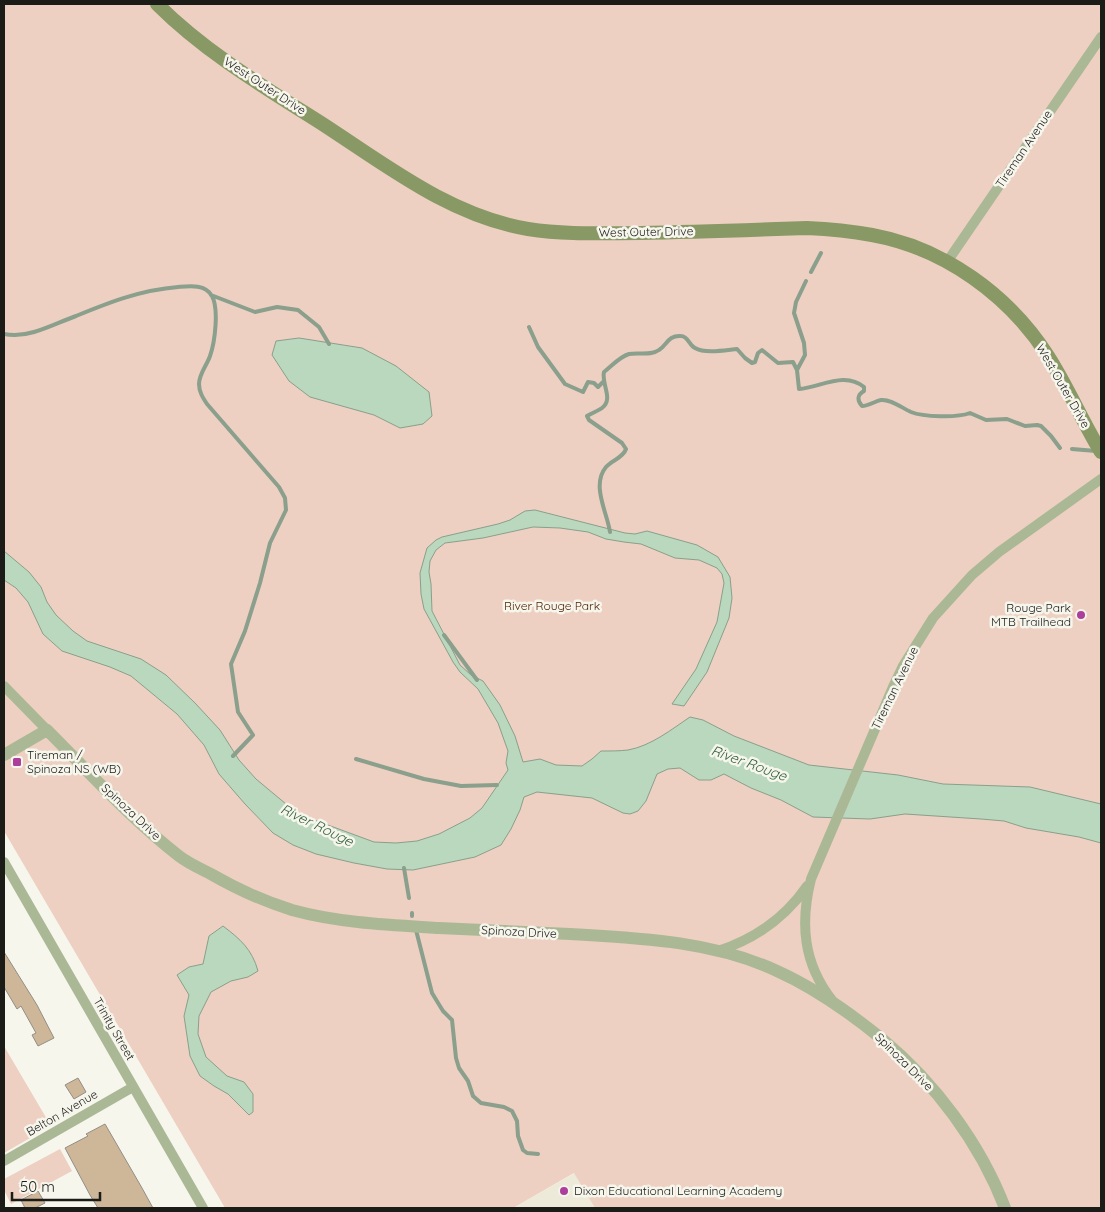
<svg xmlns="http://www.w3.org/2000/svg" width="1105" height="1212" font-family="Quicksand,sans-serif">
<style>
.built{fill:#edeada}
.green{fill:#edd0c1}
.water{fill:#b9d8bd;stroke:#8a9f8c}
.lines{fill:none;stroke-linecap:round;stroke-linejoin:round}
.stream{stroke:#8a9f8c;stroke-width:4}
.building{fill:#ceb698;stroke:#938e87}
.minor{stroke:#abb896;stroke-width:10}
.tertiary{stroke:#abb896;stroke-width:12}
.secondary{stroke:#896;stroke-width:14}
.poi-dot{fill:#ac3e9c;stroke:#f7f6ed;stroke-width:2}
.labels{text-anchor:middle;stroke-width:5;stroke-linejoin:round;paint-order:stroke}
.street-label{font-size:12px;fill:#1b1b18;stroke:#f7f6ed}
.park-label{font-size:12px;fill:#512406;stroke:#f7f6ed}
.poi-label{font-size:12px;fill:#1b1b18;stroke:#f7f6ed;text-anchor:start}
.water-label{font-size:14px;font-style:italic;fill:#33613c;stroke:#f7f6ed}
</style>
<rect width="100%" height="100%" fill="#f7f6ed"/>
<path class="built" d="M 575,1173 L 595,1208 L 513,1208 Z"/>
<path class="green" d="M 4,4 L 1101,4 L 1101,1208 L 595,1208 L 574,1173 L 513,1208 L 225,1208 L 4,831 Z
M 4,1046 L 51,1126 L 4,1153 Z
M 60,1149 L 72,1171 L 11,1204 L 4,1190 L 4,1179 Z"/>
<path class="water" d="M 299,338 L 362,348 L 396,366 L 429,392 L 432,416 L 423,424 L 400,428 L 374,415 L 310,397 L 289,381 L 272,355 L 276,341 Z
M 535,510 L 625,533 L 635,534 L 647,531 L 697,545 L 718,557 L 730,577 L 732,598 L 729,618 L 707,672 L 684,706 L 672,704 L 696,669 L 717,622 L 724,583 L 722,574 L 717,568 L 699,560 L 675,558 L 641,544 L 624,542 L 606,539 L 588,532 L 560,528 L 533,527 L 483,538 L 445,543 L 436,550 L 430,561 L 429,572 L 431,584 L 432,611 L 460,665 L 471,675 L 483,681 L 500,705 L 515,736 L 523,762 L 540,759 L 556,765 L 582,766 L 592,759 L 601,751 C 610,751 620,751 628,750 C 651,746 672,729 690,717 L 703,720 L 734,736 L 809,765 L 898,775 L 943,784 L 1030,787 L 1101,804 L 1101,843 L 1079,837 L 1026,828 L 1004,821 L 981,819 L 905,814 L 870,819 L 813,817 L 781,800 L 751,788 L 724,774 L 711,780 L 699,780 L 680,768 L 668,769 L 657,774 L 646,801 L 638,811 L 630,814 L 623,813 L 592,798 L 537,792 L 524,797 L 520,810 L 511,829 L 501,845 L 475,857 L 413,870 L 387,869 L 354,863 L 316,854 L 293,845 L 273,833 L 245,804 L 219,774 L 204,745 L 177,714 L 131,676 L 110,667 L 62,651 L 43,634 L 28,602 L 16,588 L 4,580 L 4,551 L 29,572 L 41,587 L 47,602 L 56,615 L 73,631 L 87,641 L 141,659 L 166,675 L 195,703 L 220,730 L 239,760 L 256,779 L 298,814 L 374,842 L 396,843 L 417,841 L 439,834 L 470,818 L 482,808 L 508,770 L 506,763 L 508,751 L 498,723 L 478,689 L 460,672 L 453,662 L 424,609 L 421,594 L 420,573 L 427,548 L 436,540 L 442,537 L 498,524 L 510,520 L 525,511 Z
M 223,926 C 240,939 252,949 258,971 L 248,977 L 231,981 L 211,992 L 199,1016 L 198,1034 L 206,1057 L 227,1076 L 244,1082 L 253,1094 L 253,1112 L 249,1115 L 228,1094 L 214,1086 L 200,1076 L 190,1056 L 184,1016 L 189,995 L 177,975 L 189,967 L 203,964 L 209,936 Z"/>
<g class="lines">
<path class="stream" d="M 811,272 L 821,253
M 211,295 L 255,312 L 277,307 L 298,310 L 319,327 L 329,344
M 529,327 L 538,347 L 565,384 L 583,392 L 588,382 L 594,383 L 598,387 L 603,382
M 4,334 C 14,336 24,335 34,332 C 48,328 62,321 76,316 C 110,302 141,290 178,287 C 190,286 205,284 212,296 C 219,309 215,342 210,356 C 207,365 199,374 199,384 C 199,392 203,398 207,404 L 279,487 L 285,498 L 286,510 L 270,543 L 260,583 L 245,631 L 231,664 L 238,712 L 253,735 L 233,756
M 797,370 L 805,355 L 804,343 L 794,313 L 796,302 L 806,281
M 1072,449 L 1096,451
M 610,532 C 607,512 591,485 606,467 C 612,460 623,458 626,449 L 622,443 L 589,420 L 587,416 C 592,413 598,411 602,408 C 614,399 601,384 604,372 C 612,366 619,357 629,354 C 638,352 651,356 659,350 C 667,345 668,335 681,336 C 688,336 689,345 695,348 C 705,354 726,350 737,349 L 745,358 L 752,363 L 755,362 L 758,353 L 762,350 L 778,363 L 793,362 L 797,370 L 799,389 C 821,387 845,371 864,387 L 864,391 C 857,395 857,400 862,406 C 869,406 875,401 881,400 C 891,399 902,408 911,412 C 923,417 957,418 970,413 L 986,420 L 1007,419 L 1025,426 L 1037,425 L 1041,426 L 1051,436 L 1060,448
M 444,635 L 477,680
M 356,759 L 424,779 L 461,786 L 497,785
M 404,868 L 409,898
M 412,913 L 412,916
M 416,930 L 432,993 L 443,1011 L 452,1020 L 456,1058 L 459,1068 L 468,1081 L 473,1096 L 481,1103 L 504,1107 L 512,1111 L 517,1121 L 518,1136 L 523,1150 L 527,1153 L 538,1154"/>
</g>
<path class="building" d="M 4,952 L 37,1005 L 54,1038 L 38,1046 L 32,1035 L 36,1033 L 21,1006 L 17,1009 L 4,987 Z
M 78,1078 L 86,1092 L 74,1099 L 65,1085 Z
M 105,1124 L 142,1188 L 153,1208 L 98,1208 L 90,1195 L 65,1148 L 88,1136 L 86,1134 Z
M 38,1191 L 45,1203 L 35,1208 L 25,1208 L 21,1200 Z"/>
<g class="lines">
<path class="minor" d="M 947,262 L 1101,37
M 4,686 L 47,730
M 4,862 L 203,1208
M 718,951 C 755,939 785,918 807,886
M 832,1000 C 803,963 800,923 811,879 L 893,687 L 903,666 L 933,618 L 972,575 L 999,552 L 1101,479
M 4,1161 L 133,1087"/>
<path class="tertiary" d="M 4,755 L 47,730 C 90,773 131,819 179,856 C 188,863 199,868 209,873 C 235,888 263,901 292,910 C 339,923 390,925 439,928 C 483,930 526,932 570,934 C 639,938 713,941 777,971 C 815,988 850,1013 882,1039 C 935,1083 980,1143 1005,1208"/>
<path class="secondary" d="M 157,4 C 205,52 264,87 321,123 C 386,165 450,216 528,229 C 566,235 603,233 641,233 C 697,232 752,230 807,228 C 829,229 850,231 872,235 C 944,248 1009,295 1048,356 C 1068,387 1082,421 1101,452"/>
</g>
<g class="poi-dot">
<circle cx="1081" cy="615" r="5"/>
<rect x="12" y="757" width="10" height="10" rx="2.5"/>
<circle cx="564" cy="1191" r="5"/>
</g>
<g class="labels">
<g class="street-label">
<text transform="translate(265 86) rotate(33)" y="4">West Outer Drive</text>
<text transform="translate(1024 149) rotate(-56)" y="4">Tireman Avenue</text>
<text transform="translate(646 232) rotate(-1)" y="4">West Outer Drive</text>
<text transform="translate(1063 386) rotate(60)" y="4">West Outer Drive</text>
<text transform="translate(895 688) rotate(-64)" y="4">Tireman Avenue</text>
<text transform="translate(131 812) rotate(43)" y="4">Spinoza Drive</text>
<text transform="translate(519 932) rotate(3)" y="4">Spinoza Drive</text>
<text transform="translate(114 1029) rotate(60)" y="4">Trinity Street</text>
<text transform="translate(904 1062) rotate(45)" y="4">Spinoza Drive</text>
<text transform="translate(62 1113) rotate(-30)" y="4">Belton Avenue</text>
</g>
<g class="park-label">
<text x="552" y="610">River Rouge Park</text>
</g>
<g class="poi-label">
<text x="1071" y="612" text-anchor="end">Rouge Park<tspan x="1071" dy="14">MTB Trailhead</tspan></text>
<text x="27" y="759">Tireman /<tspan x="27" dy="14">Spinoza NS (WB)</tspan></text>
<text x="574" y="1195">Dixon Educational Learning Academy</text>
</g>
<g class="water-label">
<text transform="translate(749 763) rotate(20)" y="5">River Rouge</text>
<text transform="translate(317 825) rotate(26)" y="5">River Rouge</text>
</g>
</g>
<rect width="1105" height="1212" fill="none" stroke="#1b1b18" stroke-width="10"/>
<path d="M12 1192v8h88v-8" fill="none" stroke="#1b1b18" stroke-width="2.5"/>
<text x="20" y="1192" font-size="15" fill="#1b1b18" stroke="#f7f6ed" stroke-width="4" paint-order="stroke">50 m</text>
</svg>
